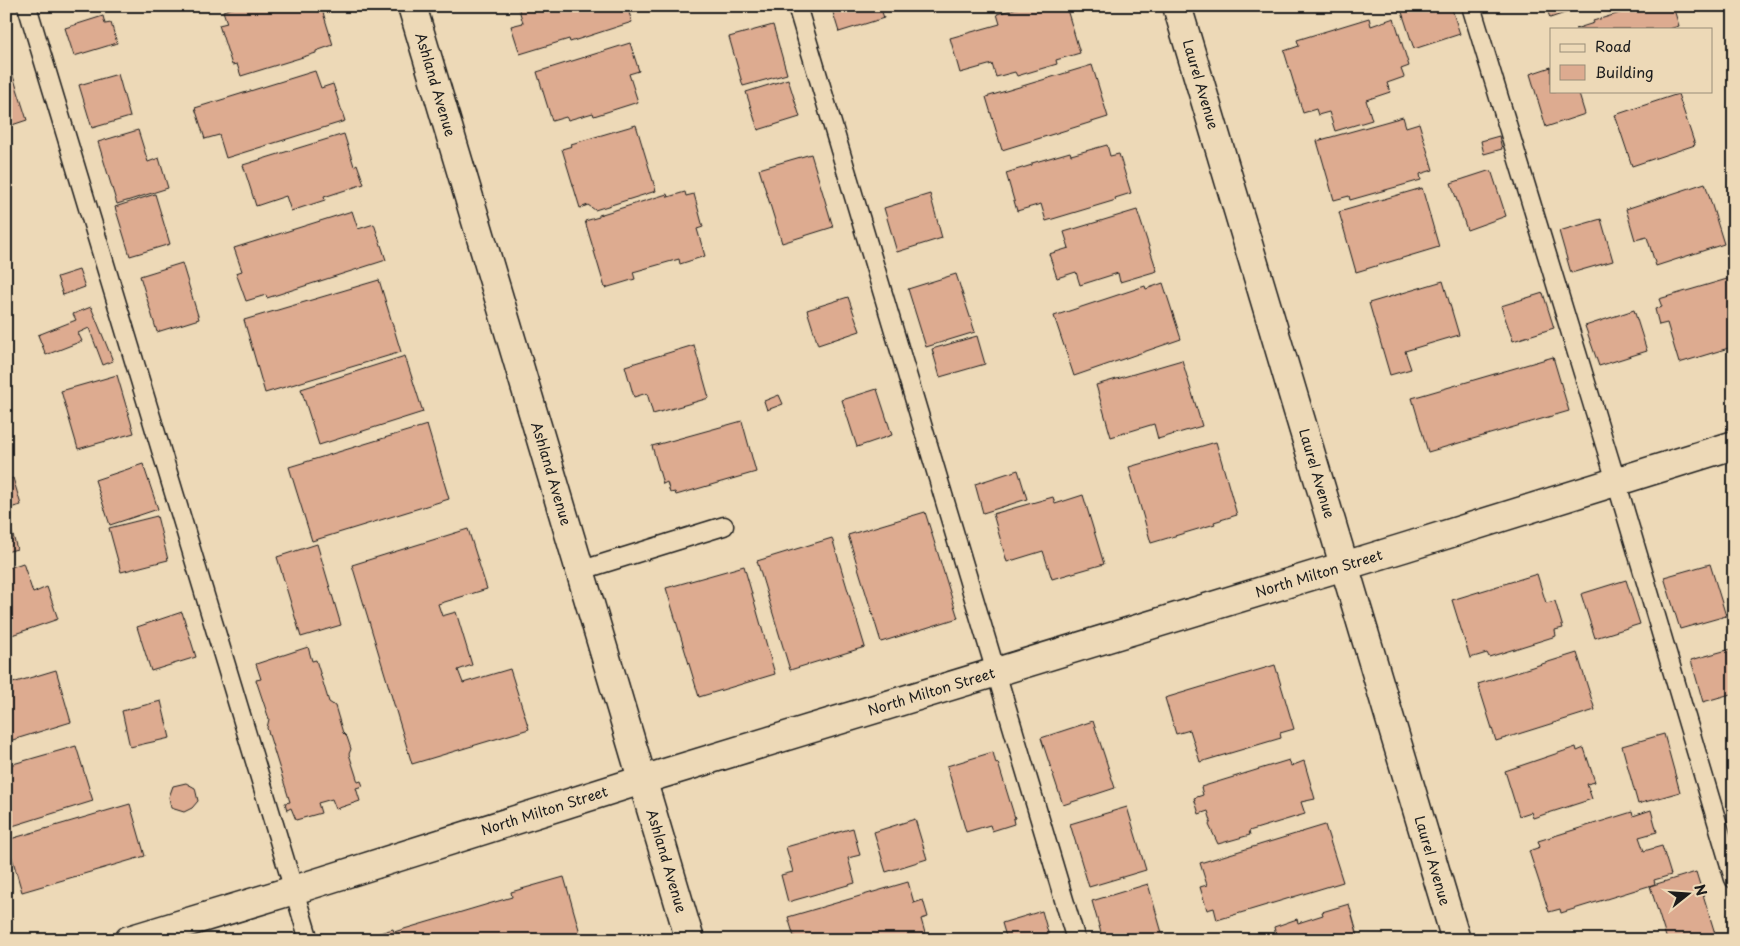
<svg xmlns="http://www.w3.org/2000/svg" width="1740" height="946" font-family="'Playpen Sans',sans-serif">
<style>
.building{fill:#ddab90;stroke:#1c1c1c}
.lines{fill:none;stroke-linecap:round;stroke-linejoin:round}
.lane-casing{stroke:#1c1c1c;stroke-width:21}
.street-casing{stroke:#1c1c1c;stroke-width:31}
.lane{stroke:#edd9b7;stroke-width:18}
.street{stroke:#edd9b7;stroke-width:28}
.labels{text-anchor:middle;stroke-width:4;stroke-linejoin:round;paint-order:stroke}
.street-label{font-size:14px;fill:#1c1c1c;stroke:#edd9b7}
</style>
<rect width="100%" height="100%" fill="#edd9b7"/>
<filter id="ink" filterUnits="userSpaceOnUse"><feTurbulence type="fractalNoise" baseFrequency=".02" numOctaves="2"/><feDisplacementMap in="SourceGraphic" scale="10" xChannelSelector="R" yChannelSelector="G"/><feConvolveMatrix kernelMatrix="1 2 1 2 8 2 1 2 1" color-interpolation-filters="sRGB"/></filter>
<g filter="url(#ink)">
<path class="building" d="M 240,6 L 321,6 L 333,45 L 316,51 L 316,53 L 241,76 L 237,64 L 232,65 L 219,25 L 227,23 L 223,11 Z
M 518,6 L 627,6 L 632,22 L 570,42 L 569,39 L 520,54 L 511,26 L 523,23 Z
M 831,6 L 880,6 L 884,18 L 839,32 Z
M 1024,6 L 1066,6 L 1080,53 L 1056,60 L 1057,64 L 1017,76 L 1015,72 L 996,77 L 992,64 L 960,73 L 950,38 L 1000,24 L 997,14 Z
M 1400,6 L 1451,6 L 1460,34 L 1414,49 Z
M 1546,6 L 1586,6 L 1550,18 Z
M 1644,6 L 1673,6 L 1679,26 L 1669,29 L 1575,29 L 1594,23 L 1593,21 Z
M 103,16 L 105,24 L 111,23 L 117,43 L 74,56 L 65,28 Z
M 1369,18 L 1371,26 L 1394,18 L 1409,66 L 1401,69 L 1404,77 L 1387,83 L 1390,92 L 1366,100 L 1372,120 L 1335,131 L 1329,112 L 1318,115 L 1316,109 L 1303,113 L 1284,51 L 1299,46 L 1297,40 Z
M 773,25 L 787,74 L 743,86 L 729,37 Z
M 630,43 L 639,71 L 629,74 L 638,102 L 594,116 L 593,113 L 568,120 L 566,117 L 552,121 L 537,72 Z
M 1092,65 L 1108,117 L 1002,150 L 986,97 Z
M 1551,67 L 1551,91 L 1578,91 L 1585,114 L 1546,127 L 1530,74 Z
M 315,71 L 321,88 L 333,84 L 345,121 L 226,158 L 219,135 L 205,139 L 195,108 Z
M 118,74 L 130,117 L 92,128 L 79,85 Z
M 13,76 L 27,120 L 6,127 L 6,78 Z
M 788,79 L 800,117 L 758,130 L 746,92 Z
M 1678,94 L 1695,145 L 1632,166 L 1615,115 Z
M 1403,117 L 1406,127 L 1419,123 L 1433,170 L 1420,174 L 1421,180 L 1350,200 L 1349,196 L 1334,200 L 1317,141 Z
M 636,125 L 656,191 L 595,210 L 588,205 L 580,208 L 562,149 L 572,146 L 571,144 Z
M 138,130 L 148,162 L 159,158 L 168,188 L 117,204 L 98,142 Z
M 344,134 L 354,166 L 357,164 L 364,184 L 324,197 L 325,200 L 291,211 L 286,196 L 256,206 L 243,165 Z
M 1499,136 L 1502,149 L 1484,154 L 1481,141 Z
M 1107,145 L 1110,156 L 1119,154 L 1131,193 L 1115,198 L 1116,200 L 1046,221 L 1041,204 L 1017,211 L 1006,173 L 1032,165 L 1032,163 L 1070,152 L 1071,155 Z
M 811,154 L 833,227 L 782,243 L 759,169 Z
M 1491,170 L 1506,216 L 1467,230 L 1451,183 Z
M 1705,183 L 1724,244 L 1656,266 L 1647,237 L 1635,240 L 1626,209 Z
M 1422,188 L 1439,247 L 1356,272 L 1339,212 Z
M 685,192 L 686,196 L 694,194 L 703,227 L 697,229 L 705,256 L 680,264 L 679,259 L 633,272 L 635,279 L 605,288 L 585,221 L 599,217 L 599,215 L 667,194 L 668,197 Z
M 155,194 L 170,244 L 130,256 L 115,207 Z
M 930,194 L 942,238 L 897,252 L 884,208 Z
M 1137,210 L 1157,271 L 1120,282 L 1118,273 L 1080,285 L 1076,272 L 1057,278 L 1049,254 L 1069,248 L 1064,232 Z
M 352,211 L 358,229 L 374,224 L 386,260 L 267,298 L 266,295 L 246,301 L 236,273 L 242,271 L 234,248 Z
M 1601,219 L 1613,261 L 1571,273 L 1559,231 Z
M 182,263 L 199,319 L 157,332 L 140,276 Z
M 79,270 L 85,287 L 63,295 L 57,277 Z
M 956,274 L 975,332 L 926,347 L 908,289 Z
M 1734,277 L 1734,341 L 1730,342 L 1732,347 L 1679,363 L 1667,323 L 1659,325 L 1655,309 L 1662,307 L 1659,299 Z
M 379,280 L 401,352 L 265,393 L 244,320 Z
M 1443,281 L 1459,335 L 1405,351 L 1411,369 L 1390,375 L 1369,303 Z
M 1163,283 L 1181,339 L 1074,376 L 1054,316 L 1145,286 L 1146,289 Z
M 1543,293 L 1554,328 L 1513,341 L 1501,306 Z
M 848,297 L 860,331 L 818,345 L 807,310 Z
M 91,307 L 113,361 L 103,365 L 89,328 L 78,333 L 82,341 L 46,355 L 38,335 L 76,320 L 73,314 Z
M 1634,310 L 1647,351 L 1599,366 L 1585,326 Z
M 977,336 L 985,364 L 940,377 L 932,349 Z
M 694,345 L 709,398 L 653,414 L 647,393 L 634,397 L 625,366 Z
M 405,356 L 423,412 L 319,445 L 301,389 Z
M 1553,357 L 1569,411 L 1428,452 L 1412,398 Z
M 1182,360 L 1202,426 L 1158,439 L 1154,424 L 1111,437 L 1096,385 Z
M 117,375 L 134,433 L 78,449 L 61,391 Z
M 877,389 L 892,435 L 857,447 L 842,400 Z
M 779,395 L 783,404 L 767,410 L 764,401 Z
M 742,421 L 756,472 L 676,495 L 675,492 L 670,493 L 667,482 L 663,484 L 652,446 Z
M 427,425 L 449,499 L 312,541 L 289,467 Z
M 1216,442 L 1237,515 L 1214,522 L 1215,524 L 1151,543 L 1129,467 Z
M 143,464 L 158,509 L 110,525 L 95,480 Z
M 1018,470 L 1027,499 L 983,513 L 975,484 Z
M 13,478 L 21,505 L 6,509 L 6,481 Z
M 1083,495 L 1104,564 L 1052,579 L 1043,551 L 1007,562 L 993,514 L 1053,497 L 1055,504 Z
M 6,512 L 17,549 L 6,552 Z
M 925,512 L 958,618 L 881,642 L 848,535 Z
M 157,516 L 168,560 L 121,572 L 109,528 Z
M 468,529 L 487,589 L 438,604 L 442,616 L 456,612 L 472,665 L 458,670 L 463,683 L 510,669 L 529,729 L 412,764 L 352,565 Z
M 832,538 L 865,647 L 790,670 L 757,561 Z
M 317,544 L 341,625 L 301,637 L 277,557 Z
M 23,563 L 33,593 L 47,587 L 58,619 L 6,637 L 6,569 Z
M 1710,564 L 1726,616 L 1680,629 L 1664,577 Z
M 744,566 L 775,674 L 699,697 L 666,588 Z
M 1537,574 L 1546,603 L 1555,601 L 1563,628 L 1555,630 L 1556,636 L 1489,657 L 1487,653 L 1470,658 L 1452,600 Z
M 1626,580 L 1640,624 L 1595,638 L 1581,594 Z
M 182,612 L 196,657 L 151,671 L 137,627 Z
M 308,647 L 312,661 L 316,660 L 329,702 L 335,706 L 343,733 L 347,737 L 351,749 L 349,754 L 358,782 L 361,781 L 363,786 L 356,788 L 360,801 L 336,809 L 332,799 L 318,803 L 321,813 L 296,820 L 291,808 L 287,810 L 285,803 L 290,802 L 267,728 L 269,719 L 256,680 L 261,679 L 256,664 Z
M 1731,649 L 1734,657 L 1734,693 L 1703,702 L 1691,660 Z
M 1577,653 L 1595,710 L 1496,741 L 1478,684 Z
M 1275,665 L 1294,729 L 1280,733 L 1281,738 L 1200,762 L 1190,730 L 1176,734 L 1165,698 Z
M 56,670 L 71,722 L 6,742 L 6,685 Z
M 161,701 L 170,738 L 130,747 L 122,711 Z
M 1093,721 L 1115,788 L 1063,805 L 1041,738 Z
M 1664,734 L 1680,792 L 1638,804 L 1622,746 Z
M 76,746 L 93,801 L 6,828 L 6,766 Z
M 1576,747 L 1577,751 L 1584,748 L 1595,782 L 1587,784 L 1592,799 L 1533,818 L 1531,812 L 1519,816 L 1505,771 Z
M 993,752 L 996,764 L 998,763 L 1015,818 L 1013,819 L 1014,824 L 992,831 L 990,825 L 966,832 L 947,766 Z
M 1289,760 L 1291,766 L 1304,761 L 1315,799 L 1301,802 L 1305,814 L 1249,831 L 1250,835 L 1218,844 L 1209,825 L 1211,821 L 1208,811 L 1199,814 L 1194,798 L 1203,795 L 1201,787 Z
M 186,783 L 195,788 L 198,801 L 192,808 L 184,812 L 171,808 L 169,797 L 173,786 Z
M 130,804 L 145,856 L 22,892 L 7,840 Z
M 1127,807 L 1146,870 L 1089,887 L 1070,824 Z
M 1651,810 L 1657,832 L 1639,837 L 1644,851 L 1662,846 L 1671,875 L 1654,880 L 1655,884 L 1561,913 L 1560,909 L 1549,912 L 1529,851 L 1540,847 L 1538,841 L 1632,812 L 1633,816 Z
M 915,819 L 927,859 L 886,872 L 874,832 Z
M 1325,825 L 1343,882 L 1217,920 L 1214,908 L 1207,910 L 1200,887 L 1207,885 L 1200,863 Z
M 853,828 L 860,855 L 848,858 L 855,883 L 788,902 L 781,875 L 793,872 L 786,847 Z
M 1696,872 L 1717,940 L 1667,940 L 1650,886 Z
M 564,877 L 582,940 L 356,940 L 393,929 L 394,932 L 512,897 L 511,892 Z
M 908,882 L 914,903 L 923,900 L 928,917 L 921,919 L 927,940 L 795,940 L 788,917 Z
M 1148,884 L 1164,940 L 1103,940 L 1092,901 Z
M 1349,904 L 1359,940 L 1277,940 L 1274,927 L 1297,919 L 1298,923 L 1323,915 L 1322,912 Z
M 1042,911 L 1050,940 L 1007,940 L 1002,923 Z"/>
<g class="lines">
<defs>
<path id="lane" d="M 27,6 L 309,940
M 797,6 L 1076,940
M 1471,6 L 1616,481 L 1734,879
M 579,571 L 724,526"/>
<g id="street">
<path id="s1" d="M 412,6 L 690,940"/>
<path id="s2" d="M 1177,6 L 1456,940"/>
<path id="s3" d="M 129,940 L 294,890 L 642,780 L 1403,548 L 1734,445"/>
</g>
</defs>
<use href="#lane" class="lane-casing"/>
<use href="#street" class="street-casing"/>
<use href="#lane" class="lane"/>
<use href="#street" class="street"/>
</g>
</g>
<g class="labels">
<g class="street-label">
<text dy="5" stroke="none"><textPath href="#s1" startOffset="82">Ashland Avenue</textPath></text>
<text dy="5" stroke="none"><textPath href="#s2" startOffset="82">Laurel Avenue</textPath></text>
<text dy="5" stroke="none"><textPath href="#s1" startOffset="488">Ashland Avenue</textPath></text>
<text dy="5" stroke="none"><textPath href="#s2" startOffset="488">Laurel Avenue</textPath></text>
<text dy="5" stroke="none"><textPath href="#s3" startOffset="1245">North Milton Street</textPath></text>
<text dy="5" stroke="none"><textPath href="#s3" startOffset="840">North Milton Street</textPath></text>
<text dy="5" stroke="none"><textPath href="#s3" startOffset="435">North Milton Street</textPath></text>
<text dy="5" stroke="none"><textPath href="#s1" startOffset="892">Ashland Avenue</textPath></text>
<text dy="5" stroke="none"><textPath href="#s2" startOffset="892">Laurel Avenue</textPath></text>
</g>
</g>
<rect width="1740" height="946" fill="none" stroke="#edd9b7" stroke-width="25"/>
<rect x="12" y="12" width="1715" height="921" fill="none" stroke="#1c1c1c" stroke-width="2" filter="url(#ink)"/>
<rect x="1550" y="28" width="162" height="65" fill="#edd9b7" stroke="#998d79"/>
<rect x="1560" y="44" width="25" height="8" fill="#edd9b7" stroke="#998d79"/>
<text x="1595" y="52" font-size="15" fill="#1c1c1c">Road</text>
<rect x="1560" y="65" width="25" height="15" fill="#ddab90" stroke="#998d79"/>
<text x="1595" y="78" font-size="15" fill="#1c1c1c">Building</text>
<g transform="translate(1688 894) rotate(73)" stroke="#edd9b7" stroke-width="4" paint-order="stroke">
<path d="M0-4L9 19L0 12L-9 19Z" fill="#1c1c1c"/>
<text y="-8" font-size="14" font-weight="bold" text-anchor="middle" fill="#1c1c1c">N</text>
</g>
</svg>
